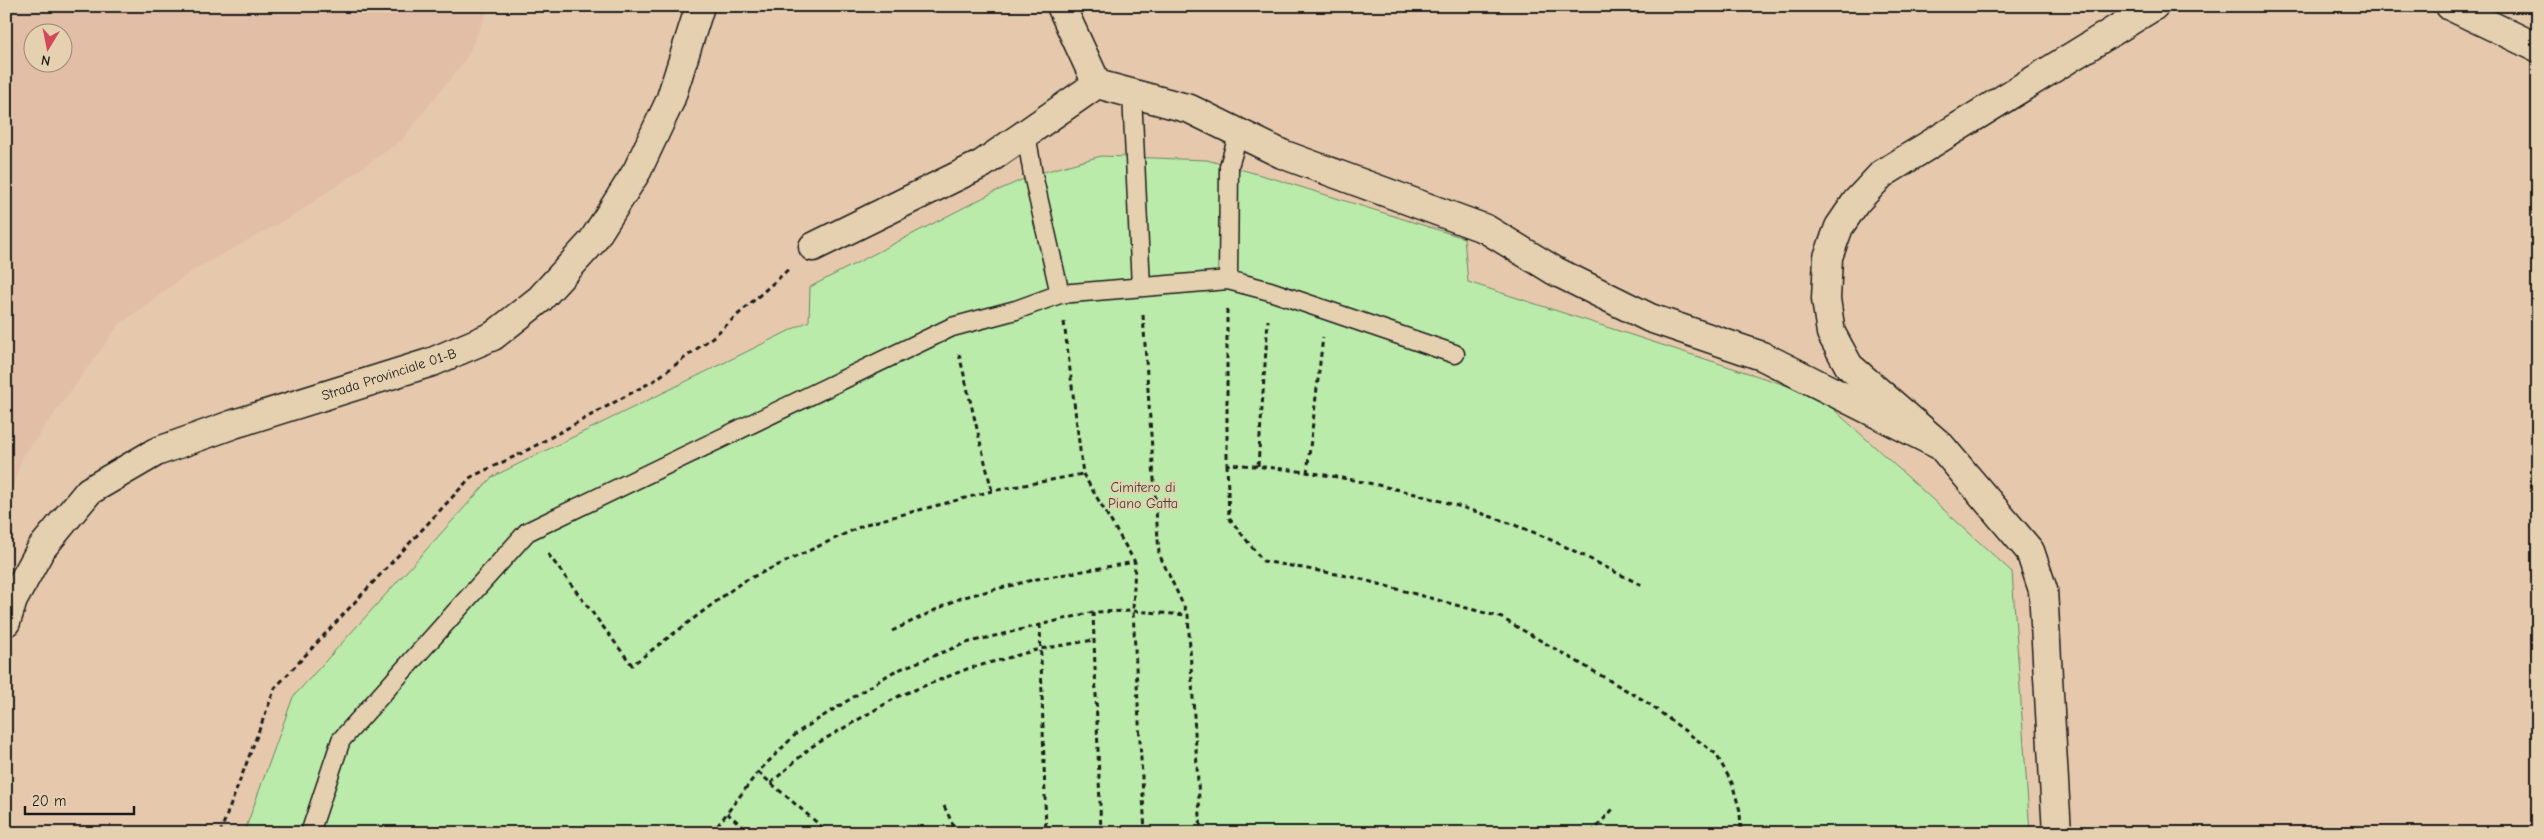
<svg xmlns="http://www.w3.org/2000/svg" width="2544" height="839" font-family="'Comic Neue',sans-serif">
<style>
.built{fill:#e3bea7;fill-rule:evenodd}
.green{fill:#baebaa;stroke:#6b8463}
.lines{fill:none;stroke-linecap:round;stroke-linejoin:round}
.service-casing{stroke:#1c1c1c;stroke-width:21}
.minor-casing{stroke:#1c1c1c;stroke-width:31}
.tertiary-casing{stroke:#1c1c1c;stroke-width:31}
.secondary-casing{stroke:#1c1c1c;stroke-width:31}
.path{stroke:#1c1c1c;stroke-width:3;stroke-dasharray:5 4;stroke-linecap:butt}
.service{stroke:#e5d0af;stroke-width:18}
.minor{stroke:#e5d0af;stroke-width:28}
.tertiary{stroke:#e5d0af;stroke-width:28}
.secondary{stroke:#e5d0af;stroke-width:28}
.labels{text-anchor:middle;stroke-width:4;stroke-linejoin:round;paint-order:stroke}
.street-label{font-size:14px;fill:#1c1c1c;stroke:#e5d0af}
.park-label{font-size:14px;fill:#3c4538;stroke:#e5d0af}
</style>
<rect width="100%" height="100%" fill="#e6c9ad"/>
<filter id="ink" filterUnits="userSpaceOnUse"><feTurbulence type="fractalNoise" baseFrequency=".02" numOctaves="2"/><feDisplacementMap in="SourceGraphic" scale="10" xChannelSelector="R" yChannelSelector="G"/><feConvolveMatrix kernelMatrix="1 2 1 2 8 2 1 2 1" color-interpolation-filters="sRGB"/></filter>
<g filter="url(#ink)">
<path class="built" d="M 6,6 L 490,6 L 466,59 L 401,141 L 296,214 L 192,271 L 119,325 L 22,458 L 6,510 ZM 32,32 L 62,32 L 62,62 L 32,62 Z"/>
<path class="green" d="M 1101,156 L 1207,160 L 1275,179 L 1464,238 L 1468,282 L 1819,396 L 2012,572 L 2030,833 L 244,833 L 293,697 L 492,477 L 809,321 L 810,287 L 994,192 L 1033,175 Z"/>
<g class="lines">
<defs>
<path id="service" d="M 1132,94 L 1141,287
M 1026,133 L 1033,175 L 1060,294
M 1228,280 L 1229,166 L 1239,133
M 310,833 L 341,740 L 527,532 L 952,327 L 1016,310 L 1060,294 L 1228,280 L 1270,291 L 1455,354"/>
<path id="minor" d="M 1061,6 L 1097,84
M 813,247 L 982,164 L 1097,84 L 1190,109 L 1282,154 L 1486,229 L 1555,271 L 1650,318 L 1762,356 L 1941,446
M 2057,833 L 2043,590 L 2030,551 L 1941,446 L 1849,366 L 1831,333 L 1826,299 L 1828,257 L 1839,227 L 1856,202 L 1882,174 L 2154,6"/>
<path id="tertiary" d="M 2450,6 L 2538,48"/>
<path id="secondary" d="M 6,622 L 13,600 L 41,549 L 89,491 L 156,452 L 234,424 L 432,362 L 493,336 L 540,299 L 592,242 L 637,171 L 670,101 L 700,6"/>
</defs>
<use href="#service" class="service-casing"/>
<use href="#minor" class="minor-casing"/>
<use href="#tertiary" class="tertiary-casing"/>
<use href="#secondary" class="secondary-casing"/>
<path class="path" d="M 1227,309 L 1227,464 C 1327,470 1426,492 1520,527 C 1563,543 1603,567 1644,586
M 1143,315 L 1159,554 L 1188,615 L 1201,833
M 1064,322 L 1083,474 L 1135,562 L 1133,611 L 1145,833
M 959,354 L 992,491
M 1227,464 L 1229,518 L 1263,561 L 1353,577 L 1500,617 L 1645,701 L 1716,754 L 1732,783 L 1740,811 L 1741,833
M 1258,466 L 1268,320
M 1307,473 L 1323,337
M 548,554 L 632,665 L 742,582 L 866,524 L 992,491 L 1083,474
M 1093,612 L 1101,833
M 1040,624 L 1046,833
M 892,631 L 960,598 L 1037,579 L 1135,562
M 758,772 L 829,833
M 771,783 L 811,747 L 899,696 L 967,669 L 1040,649 L 1094,640
M 944,806 L 957,833
M 727,813 L 750,833
M 220,833 L 275,688 L 471,477 L 522,453 L 655,380 L 714,336 L 790,268
M 712,833 L 758,772 L 798,732 L 893,672 L 966,643 L 1093,612 L 1133,611 L 1188,615
M 1033,833 L 1046,827
M 1591,833 L 1613,809"/>
<use href="#service" class="service"/>
<use href="#minor" class="minor"/>
<use href="#tertiary" class="tertiary"/>
<use href="#secondary" class="secondary"/>
</g>
</g>
<g class="labels">
<g class="street-label">
<text transform="translate(389 374) rotate(-18)" y="5">Strada Provinciale 01-B</text>
</g>
<g class="park-label">
<text x="1143" y="492">Cimitero di<tspan x="1143" dy="16">Piano Gatta</tspan></text>
</g>
</g>
<rect width="2544" height="839" fill="none" stroke="#e5d0af" stroke-width="25"/>
<rect x="12" y="12" width="2519" height="814" fill="none" stroke="#1c1c1c" stroke-width="2" filter="url(#ink)"/>
<g transform="translate(48 48) rotate(190)"><circle r="24" fill="#e5d0af" stroke="#958874"/>
<path d="M0-4L9 19L0 12L-9 19Z" fill="#d1495b"/>
<text y="-8" font-size="14" font-weight="bold" text-anchor="middle" fill="#1c1c1c">N</text>
</g>
<path d="M25 806v8h109v-8" fill="none" stroke="#1c1c1c" stroke-width="2.5"/>
<text x="32" y="806" font-size="15" fill="#1c1c1c" stroke="#e5d0af" stroke-width="4" paint-order="stroke">20 m</text>
</svg>
